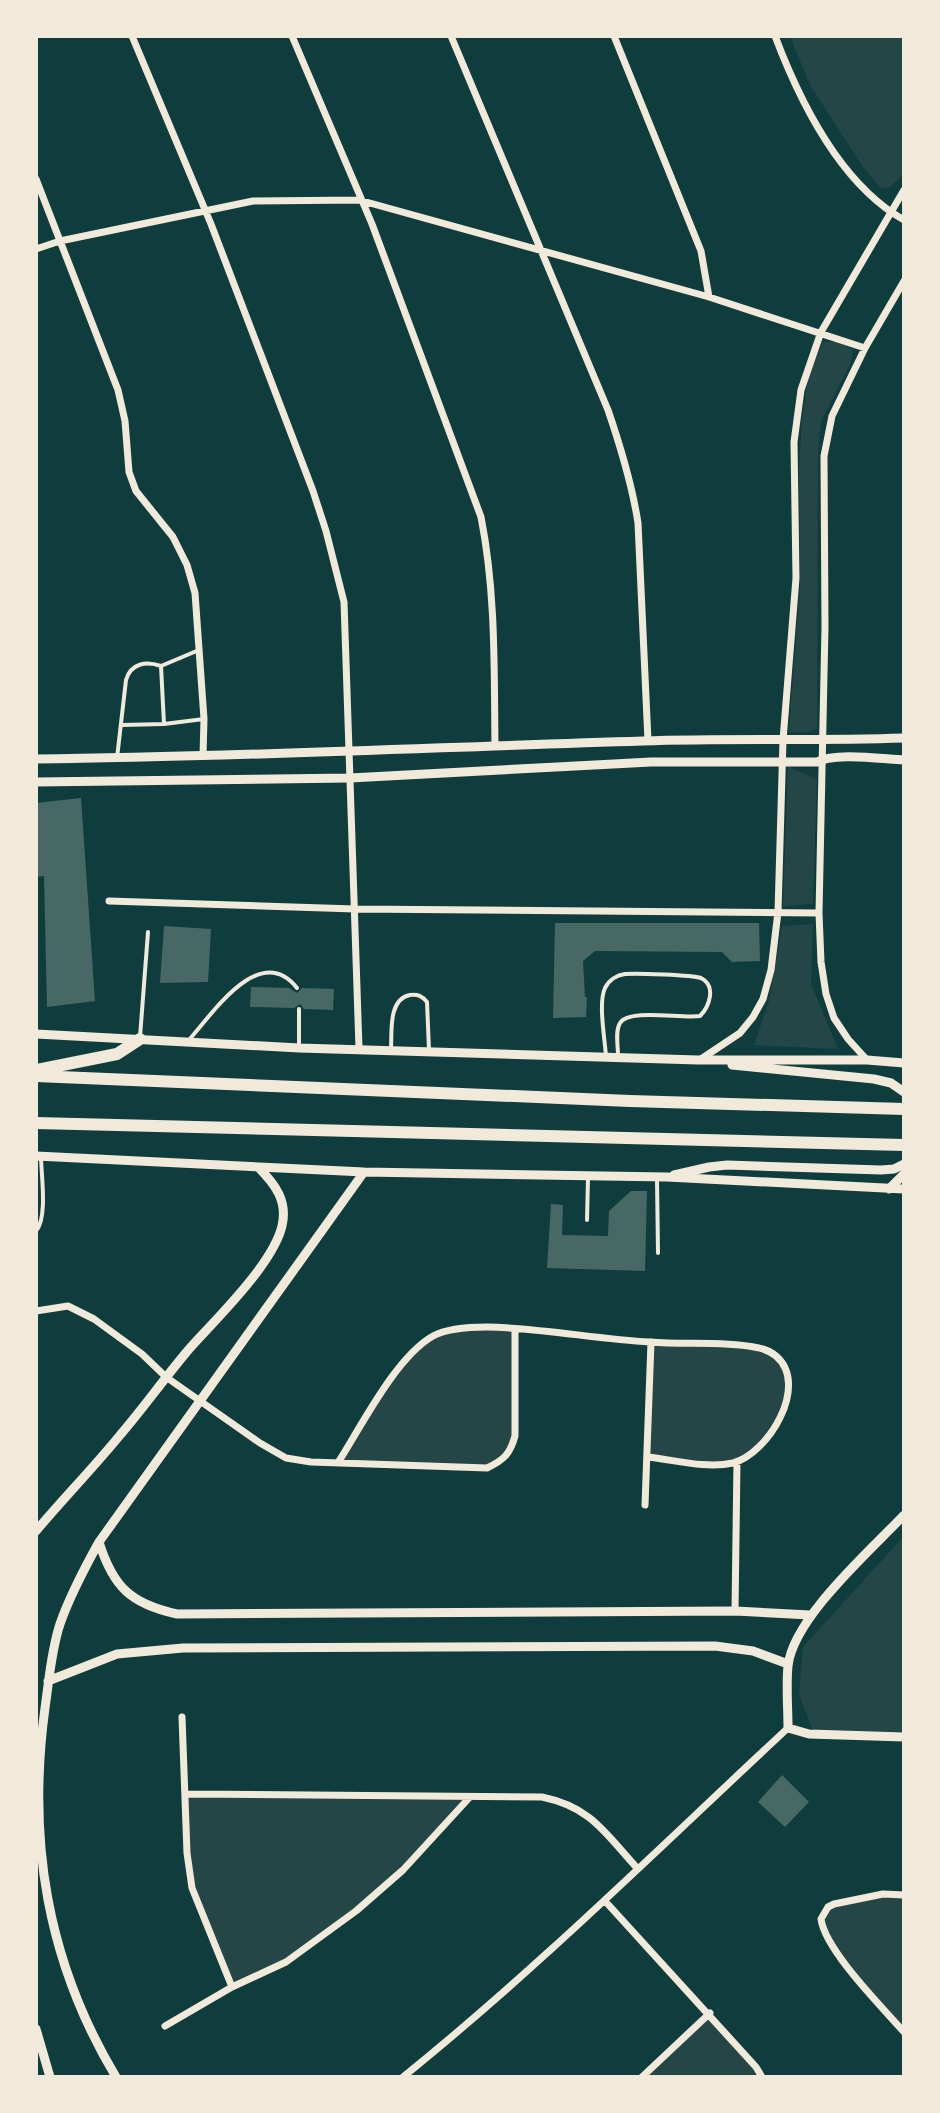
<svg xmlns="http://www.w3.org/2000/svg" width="940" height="2113" font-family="'Noto Sans',sans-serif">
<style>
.green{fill:#244646}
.building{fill:#486865}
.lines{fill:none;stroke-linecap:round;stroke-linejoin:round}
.service{stroke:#f1e9da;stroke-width:4}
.minor{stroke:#f1e9da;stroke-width:7}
.tertiary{stroke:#f1e9da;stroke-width:9}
.trunk{stroke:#f1e9da;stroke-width:12}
</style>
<rect width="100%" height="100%" fill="#0f3d3e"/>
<path class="green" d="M 790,36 L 904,36 L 904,175 L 888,188 L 881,188 L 863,167 L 810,85 Z
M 823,342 L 838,342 L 853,350 L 851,362 L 821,422 L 818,451 L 817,728 L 809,732 L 789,732 L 800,587 L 799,469 L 802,419 L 809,373 Z
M 788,766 L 817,780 L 813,904 L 783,906 Z
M 813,924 L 811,984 L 838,1049 L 754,1045 L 769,1001 L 782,926 Z
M 458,1329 L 515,1329 L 515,1436 L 507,1455 L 487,1468 L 339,1461 L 406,1358 L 420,1344 Z
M 651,1342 L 758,1348 L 783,1365 L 788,1386 L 772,1433 L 737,1462 L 718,1466 L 648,1457 Z
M 904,1536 L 904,1732 L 814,1734 L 799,1694 L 803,1647 Z
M 185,1794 L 469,1798 L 403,1870 L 286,1962 L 232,1987 L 192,1888 Z
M 883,1894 L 904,1895 L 904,2032 L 844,1962 L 821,1919 L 828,1907 Z
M 710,2013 L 762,2077 L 642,2077 Z"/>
<path class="building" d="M 81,798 L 95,1001 L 47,1007 L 44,876 L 36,877 L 36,803 Z
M 555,923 L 759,923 L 760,961 L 732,962 L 722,952 L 595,951 L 583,961 L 585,997 L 587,997 L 586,1017 L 553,1018 Z
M 164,926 L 211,929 L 208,982 L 160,983 Z
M 251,987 L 289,988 L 297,993 L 302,988 L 334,989 L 333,1010 L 304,1009 L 300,1004 L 294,1008 L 250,1007 Z
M 631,1191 L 647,1191 L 645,1271 L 547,1268 L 551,1204 L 563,1205 L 562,1235 L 608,1236 L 609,1211 Z
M 782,1775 L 809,1802 L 785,1827 L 758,1802 Z"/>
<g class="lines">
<path class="service" d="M 161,666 L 199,650
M 122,725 L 164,724 L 204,719
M 117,758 L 126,680 C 131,663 146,661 161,666 L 164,724
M 299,1009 L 299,1045
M 140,1037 L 148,932
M 189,1040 C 213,1013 260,941 297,988
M 391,1049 C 392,1032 388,999 410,995 C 418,994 422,996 427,1002 L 429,1050
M 606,1057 C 605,1039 598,1003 605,988 C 609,980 617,975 625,974 C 636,973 692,975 701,978 C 717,986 709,1007 700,1016 C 682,1019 629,1008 620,1023 C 615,1031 618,1046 618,1055
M 657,1179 L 658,1253
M 587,1220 L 588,1178
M 36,1231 C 48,1217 41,1174 41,1156"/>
<path class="minor" d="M 132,36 L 211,224 L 313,491 L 326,531 L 344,602 L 359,1048
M 292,36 L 372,224 L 481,517 C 496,593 494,669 495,746
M 451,36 L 608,410 C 621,448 632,484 638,523 L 648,741
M 614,36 L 701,251 L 709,297
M 775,36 C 800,102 840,184 904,220
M 36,179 L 118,390 L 125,421 L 129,472 L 136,491 L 173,537 L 187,565 L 195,593 L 204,719 L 203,756
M 36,249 L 60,241 L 253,201 L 359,200 L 709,297 L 865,348
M 109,901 L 355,909 L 819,913
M 701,1059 L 740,1033 L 753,1017 L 763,999 L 771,970 L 778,912 L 783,740 L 796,578 L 794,442 L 801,390 L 821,332 L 904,190
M 867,1060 L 848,1039 L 834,1018 L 826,994 L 821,962 L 819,913 L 825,627 L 824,456 L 832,416 L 865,348 L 904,281
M 36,1311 L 68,1306 L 94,1319 L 142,1354 L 166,1377 L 260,1443 L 286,1458 L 311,1462 L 487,1468 C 504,1460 510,1454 515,1436 L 515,1329
M 339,1461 C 362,1425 396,1357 433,1336 C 448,1328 469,1327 487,1327 C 541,1328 596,1339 650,1342 C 684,1345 720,1341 754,1347 C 761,1348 770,1351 776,1356 C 810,1385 768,1454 733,1463 C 706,1469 675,1460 648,1457
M 645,1505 L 651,1342
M 735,1611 L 737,1462
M 182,1717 L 187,1853 L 192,1888 L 232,1987
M 185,1794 L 542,1797 C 591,1807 605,1833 637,1868
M 904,1895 L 883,1894 L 834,1904 L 828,1907 L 821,1919 C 825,1950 882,2007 904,2032
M 605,1901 L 756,2067 L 762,2077
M 165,2026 L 232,1987 L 286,1962 L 356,1911 L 403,1870 L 469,1798
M 403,2077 C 538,1968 661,1846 788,1728
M 642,2077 L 710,2013"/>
<path class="tertiary" d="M 36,759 C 239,757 441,747 643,741 C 730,738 817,741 904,738
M 36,782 L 350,778 L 651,762 L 817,762 C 836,752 882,759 904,760
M 36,1034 L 299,1048 L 698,1060 L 867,1060 L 904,1063
M 732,1065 L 874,1079 L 891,1083 L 904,1092
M 36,1156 L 364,1172 L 667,1177 L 904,1189
M 674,1175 L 709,1167 L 727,1165 L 881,1170 L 894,1169 L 904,1164
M 889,1189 L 904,1174
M 904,1515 C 871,1550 793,1618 788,1666 C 786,1686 788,1707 788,1728 L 809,1734 L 904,1737
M 36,1531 C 64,1498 94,1467 121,1434 C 145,1406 166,1376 190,1348 C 217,1318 273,1264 282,1226 C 288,1201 275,1184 258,1167
M 99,1542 C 113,1587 131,1604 177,1614 L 735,1611 L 810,1615
M 48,1681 L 117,1654 L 183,1648 L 715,1646 L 753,1651 L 788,1664
M 36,2029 L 50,2077
M 116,2077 C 47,1962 27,1840 45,1708 C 49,1681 51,1651 60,1624 C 70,1595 84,1569 99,1542 L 364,1172"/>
<path class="trunk" d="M 37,1070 L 117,1054 L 140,1039
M 36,1076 L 630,1101 L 904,1109
M 36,1123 L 904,1145"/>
</g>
<rect width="940" height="2113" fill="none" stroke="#f1e9da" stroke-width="76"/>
</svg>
